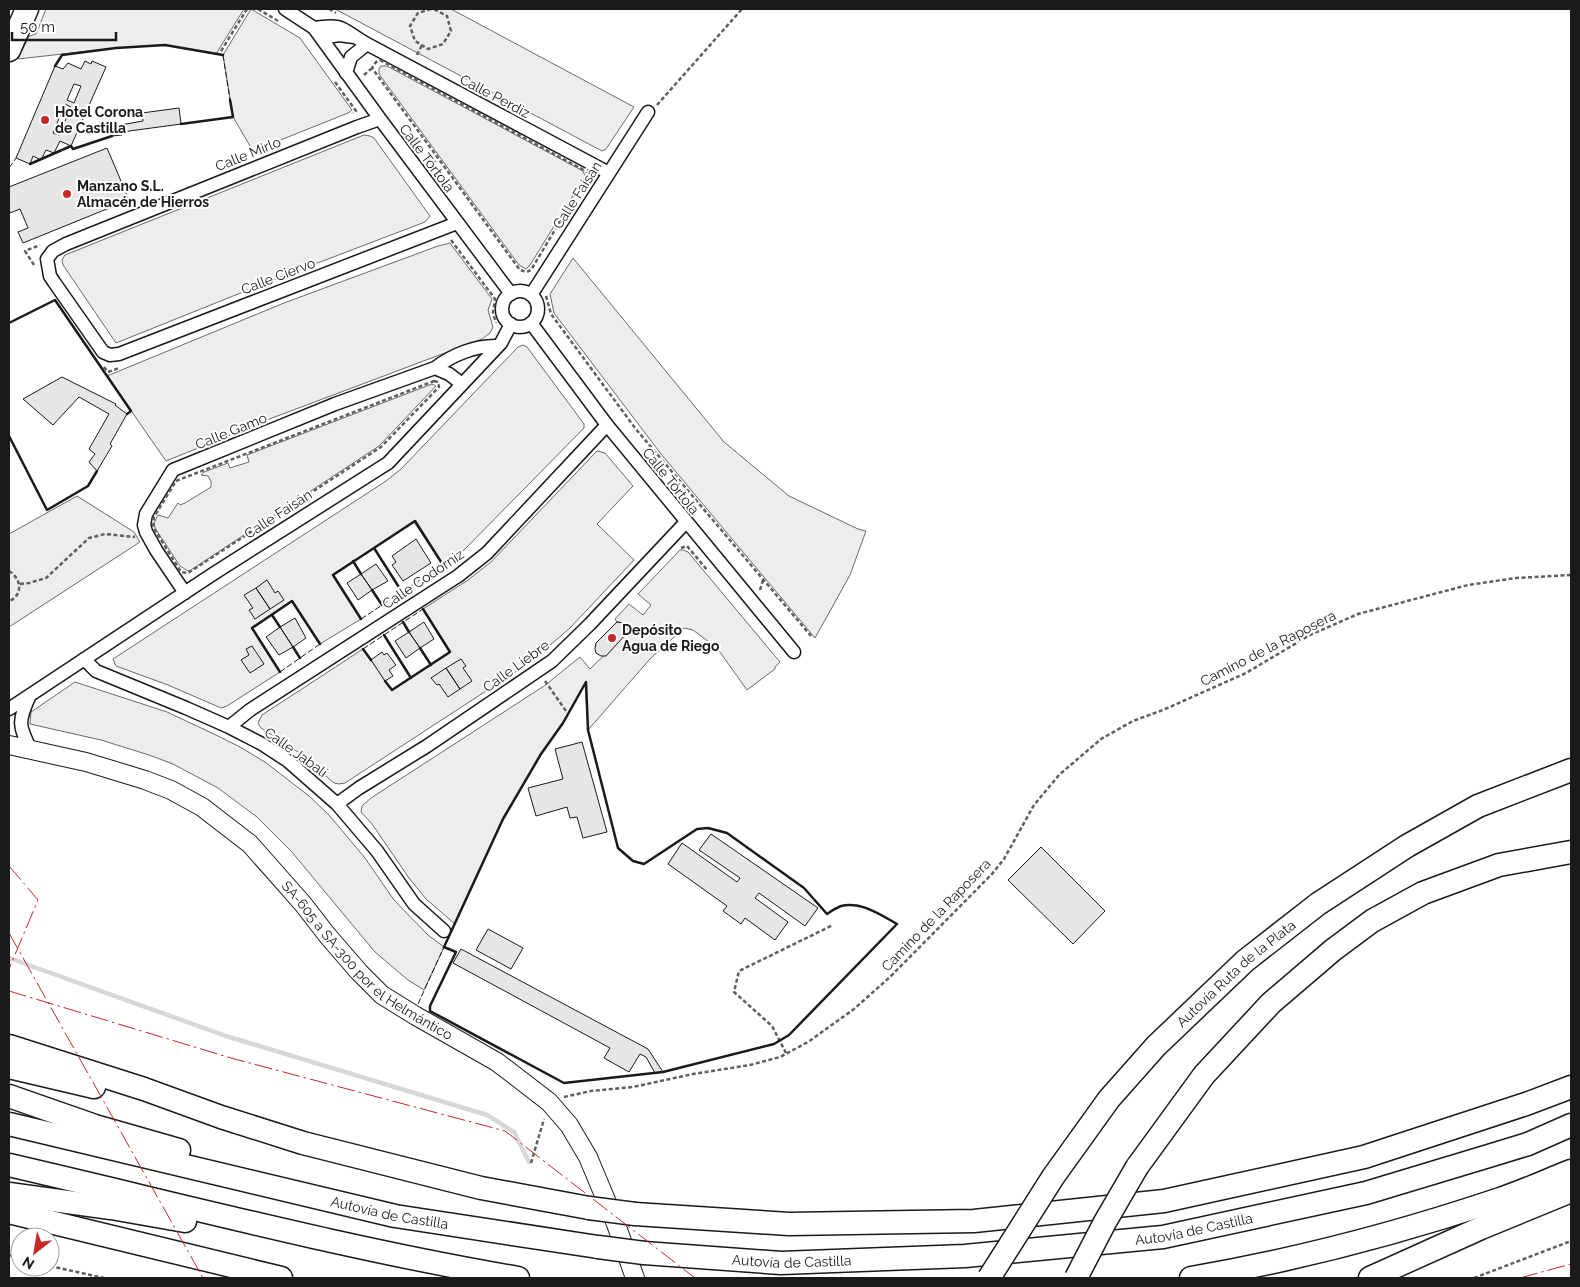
<svg xmlns="http://www.w3.org/2000/svg" width="1580" height="1287" font-family="Raleway,sans-serif">
<style>
.built{fill:#ededed;stroke:#6a6a6a}
.lines{fill:none;stroke-linecap:round;stroke-linejoin:round}
.stream{stroke:#d7d7d7;stroke-width:4.5}
.building{fill:#e6e6e6;stroke:#1a1a1a;fill-rule:evenodd}
.street-casing{stroke:#1a1a1a;stroke-width:15}
.secondary-casing{stroke:#1a1a1a;stroke-width:20}
.highway-casing{stroke:#1a1a1a;stroke-width:25}
.path{stroke:#5f5f5f;stroke-width:2.5;stroke-dasharray:4 2.5;stroke-linecap:butt}
.street{stroke:#fff;stroke-width:12}
.secondary{stroke:#fff;stroke-width:18}
.highway{stroke:#fff;stroke-width:22}
.highway-bridge-casing{stroke:#1a1a1a;stroke-width:25;stroke-linecap:butt}
.highway-bridge{stroke:#fff;stroke-width:22}
.fence{stroke:#1a1a1a;stroke-width:1;stroke-dasharray:6 2.5;stroke-linecap:butt}
.wall{stroke:#1a1a1a;stroke-width:2.5}
.power{stroke:#c62828;stroke-width:1;stroke-dasharray:18 4 2.5 4;stroke-linecap:butt}
.poi-dot{fill:#c62828;stroke:#fff;stroke-width:2}
.labels{text-anchor:middle;stroke-width:4;stroke-linejoin:round;paint-order:stroke}
.street-label{font-size:14px;fill:#1a1a1a;stroke:#fff}
.poi-label{font-size:14px;font-weight:bold;fill:#1a1a1a;stroke:#fff;text-anchor:start}
</style>
<rect width="100%" height="100%" fill="#fff"/>
<path class="built" d="M 46,9 L 244,9 L 216,54 L 165,45 L 116,48 L 18,59 L 29,36 L 36,34 Z
M 251,9 L 300,38 L 352,110 L 348,113 L 253,151 L 233,117 L 223,55 Z
M 335,9 L 451,9 L 634,107 L 606,149 L 602,151 Z
M 381,66 L 387,66 L 583,171 L 585,176 L 530,265 L 526,269 L 519,265 L 379,74 L 379,69 Z
M 364,135 L 370,136 L 374,138 L 430,216 L 425,222 L 273,280 L 116,343 L 63,265 L 62,260 L 65,255 Z
M 450,243 L 492,299 L 488,310 L 493,327 L 490,333 L 482,339 L 272,418 L 166,461 L 107,376 L 284,303 L 438,246 Z
M 573,258 L 724,442 L 789,496 L 858,529 L 866,531 L 850,575 L 815,638 L 661,454 L 554,313 L 550,294 Z
M 523,345 L 527,347 L 584,424 L 584,428 L 464,550 L 443,565 L 414,522 L 333,574 L 361,619 L 320,644 L 292,602 L 252,627 L 280,672 L 227,706 L 221,708 L 168,685 L 116,666 L 113,659 L 386,481 L 401,469 L 518,347 Z
M 432,384 L 436,386 L 379,446 L 191,570 L 188,571 L 180,566 L 155,528 L 154,523 L 158,515 L 168,518 L 178,503 L 180,505 L 185,503 L 211,487 L 211,481 L 208,476 L 201,475 L 204,472 L 228,463 L 230,468 L 249,462 L 247,455 Z
M 597,451 L 605,453 L 633,486 L 597,524 L 634,560 L 570,628 L 549,646 L 529,663 L 345,783 L 339,784 L 334,783 L 298,752 L 261,728 L 258,723 L 262,715 L 363,649 L 392,690 L 450,652 L 423,609 L 468,580 L 491,562 Z
M 77,496 L 134,532 L 140,542 L 9,627 L 9,534 Z
M 680,550 L 683,550 L 688,552 L 780,662 L 775,667 L 775,669 L 747,690 L 717,648 L 693,630 L 684,628 L 650,659 L 588,730 L 585,683 L 563,723 L 541,754 L 503,819 L 455,924 L 426,899 L 409,878 L 372,824 L 361,812 L 362,806 L 371,798 L 544,686 L 580,657 L 590,669 L 627,633 L 627,628 L 624,623 L 617,622 L 615,619 L 629,604 L 643,615 L 651,605 L 638,594 Z
M 75,682 L 167,712 L 216,735 L 240,747 L 265,762 L 309,796 L 329,815 L 365,858 L 394,900 L 428,935 L 444,947 L 424,990 L 408,980 L 375,952 L 291,851 L 257,817 L 218,788 L 173,764 L 149,755 L 101,740 L 30,724 L 31,712 Z"/>
<g class="lines">
<path class="stream" d="M 9,958 L 226,1036 L 487,1115 L 514,1132 L 529,1162"/>
</g>
<path class="building" d="M 85,61 L 91,64 L 92,61 L 106,67 L 71,146 L 60,141 L 54,153 L 46,150 L 41,160 L 33,156 L 30,164 L 16,158 L 55,66 L 63,69 L 68,63 L 81,69 ZM 74,84 L 81,86 L 74,103 L 67,100 ZM 65,104 L 71,107 L 59,135 L 53,133 Z
M 179,108 L 181,124 L 122,132 L 122,135 L 112,136 L 109,127 L 143,121 L 142,113 Z
M 107,148 L 129,200 L 23,243 L 18,232 L 28,228 L 20,209 L 10,213 L 9,209 L 9,187 Z
M 62,377 L 116,404 L 115,405 L 127,414 L 110,444 L 112,446 L 97,471 L 89,462 L 95,454 L 89,449 L 109,414 L 79,397 L 53,425 L 23,399 Z
M 416,539 L 431,563 L 403,581 L 392,565 L 396,562 L 392,556 Z
M 376,564 L 388,581 L 372,590 L 361,574 Z
M 361,574 L 372,590 L 358,600 L 347,583 Z
M 267,580 L 275,593 L 278,591 L 284,600 L 270,609 L 256,588 Z
M 256,588 L 270,609 L 255,619 L 249,610 L 253,608 L 244,595 Z
M 295,618 L 306,638 L 293,647 L 280,627 Z
M 424,622 L 434,639 L 420,648 L 409,632 Z
M 617,622 L 624,623 L 627,628 L 627,633 L 606,656 L 601,656 L 596,653 L 595,649 L 596,643 Z
M 280,627 L 293,647 L 279,655 L 266,637 Z
M 409,632 L 420,648 L 406,658 L 395,641 Z
M 252,646 L 264,664 L 250,673 L 241,660 L 249,655 L 246,649 Z
M 382,652 L 384,655 L 387,653 L 396,665 L 389,670 L 393,676 L 385,681 L 371,660 Z
M 461,659 L 466,666 L 463,668 L 472,681 L 460,689 L 446,668 Z
M 446,668 L 460,689 L 448,697 L 439,684 L 437,685 L 431,678 Z
M 582,742 L 607,832 L 583,838 L 577,817 L 570,818 L 567,807 L 536,816 L 528,788 L 563,779 L 555,749 Z
M 711,834 L 818,908 L 805,926 L 759,893 L 755,898 L 788,922 L 775,940 L 745,918 L 741,924 L 723,911 L 727,906 L 668,864 L 682,843 L 737,882 L 740,878 L 699,850 Z
M 1041,847 L 1105,911 L 1073,944 L 1008,880 Z
M 488,929 L 523,948 L 511,969 L 476,950 Z
M 461,949 L 648,1049 L 663,1072 L 655,1073 L 646,1057 L 640,1054 L 629,1072 L 604,1058 L 610,1048 L 453,963 Z"/>
<g class="lines">
<defs>
<path id="street" d="M 285,9 L 314,28 L 380,119 L 511,294
M 314,28 C 345,23 342,30 367,44 L 609,173
M 322,38 L 339,35 L 354,37
M 346,73 L 351,57 L 367,44
M 380,119 L 357,127 L 66,244 L 53,251 L 47,259 L 50,276 L 54,282 L 103,352 L 110,355 L 119,354 L 457,223
M502 309a18 18 0 1 1 36 0a18 18 0 1 1-36 0Z
M 531,295 L 648,112
M 531,323 L 607,425 L 794,652
M 435,368 L 449,374 L 462,384
M 185,593 L 156,550 L 146,532 L 144,525 L 146,514 L 173,470 L 335,404 L 435,368 C 452,355 476,345 498,346
M 84,659 L 96,671 L 186,708 L 229,727 L 262,744 L 288,761 L 337,804 L 377,851 L 414,904 L 444,931
M 30,695 C 18,721 18,725 31,750
M 9,709 L 213,574 L 388,463 L 501,343 L 511,324
M 229,727 L 250,710 L 458,576 L 487,553 L 607,425
M 337,804 L 359,788 L 427,746 L 552,661 L 590,624 L 686,522"/>
<g id="secondary">
<path id="s1" d="M 9,745 L 86,762 L 145,780 L 171,790 L 202,807 L 250,844 L 303,904 L 327,935 L 359,972 L 382,995 L 416,1016 L 497,1062 L 549,1102 L 569,1125 L 588,1157 L 616,1224 L 635,1278"/>
</g>
<g id="highway">
<path d="M 9,50 L 27,9"/>
<path d="M 9,1046 L 144,1089 L 221,1117 L 303,1143 L 481,1188 L 589,1208"/>
<path d="M 9,1067 L 94,1087"/>
<path d="M 9,1096 L 95,1126 L 179,1150"/>
<path id="s2" d="M 9,1124 L 395,1216 L 598,1247"/>
<path d="M 9,1165 C 178,1204 347,1249 518,1278"/>
<path d="M 1137,1167 L 1204,1075 L 1271,1003 L 1333,950 L 1372,921 L 1423,893 L 1499,865 L 1571,852"/>
<path id="s3" d="M 1053,1177 L 1109,1099 L 1156,1046 L 1245,961 L 1318,904 L 1407,846 L 1478,806 L 1571,770"/>
<path d="M 9,1194 L 111,1208 L 185,1221"/>
<path d="M 9,1212 L 281,1278"/>
<path d="M 635,1214 L 789,1224 L 974,1221 L 1164,1201 L 1364,1157 L 1526,1104 L 1571,1087"/>
<path id="s4" d="M 644,1253 L 781,1263 L 965,1256 L 1163,1237 L 1366,1193 L 1492,1155 L 1528,1144 L 1571,1125"/>
<path d="M 1191,1278 C 1296,1260 1399,1233 1500,1199 C 1524,1191 1548,1180 1571,1171"/>
<path d="M 1370,1278 L 1481,1228 L 1571,1191"/>
</g>
</defs>
<use href="#street" class="street-casing"/>
<use href="#secondary" class="secondary-casing"/>
<use href="#highway" class="highway-casing"/>
<path class="path" d="M 258,9 L 278,21
M 329,9 L 336,13
M 431,9 L 418,13 L 410,26 L 415,41 L 428,49 L 443,44 L 451,31 L 447,16 L 434,9
M 221,51 L 247,9
M 417,55 L 422,45
M 380,60 L 589,173 L 531,270 L 527,272 L 520,270 L 372,68 L 376,62 Z
M 364,75 L 372,68
M 335,82 L 356,111 L 353,113
M 657,105 L 742,9
M 451,240 L 495,299 L 493,313 L 496,323
M 34,265 L 25,251 L 40,245
M 546,296 L 551,314 L 635,428 L 811,636
M 104,367 L 108,372 L 119,368
M 434,381 L 438,382 L 439,387 L 381,447 L 188,573 L 181,572 L 153,527 L 154,517 L 176,481 Z
M 681,548 L 687,546 L 708,571
M 9,571 C 21,578 24,595 9,601
M 20,584 L 29,583 L 46,578 L 89,538 L 105,534 L 135,537
M 760,590 L 763,580
M 545,681 L 566,711
M 786,1053 L 772,1026 L 734,992 L 739,971 L 833,925
M 564,1097 L 591,1091 L 633,1087 L 693,1074 L 750,1065 L 780,1057 L 808,1042 L 854,1009 L 890,977 L 992,874 L 1004,859 L 1034,805 L 1059,775 L 1101,739 L 1133,721 L 1163,710 L 1246,673 L 1310,635 L 1358,614 L 1468,585 L 1516,578 L 1571,575
M 531,1163 L 544,1119
M 9,1255 L 20,1258
M 50,1266 L 104,1278
M 1474,1278 L 1571,1241"/>
<use href="#street" class="street"/>
<use href="#secondary" class="secondary"/>
<use href="#highway" class="highway"/>
<defs>
<path id="highway-bridge" d="M 589,1208 L 635,1214
M 598,1247 L 644,1253
M 989,1278 L 1053,1177
M 1076,1278 L 1105,1222 L 1137,1167"/>
</defs>
<use href="#highway-bridge" class="highway-bridge-casing"/>
<use href="#highway-bridge" class="highway-bridge"/>
<path class="fence" d="M 223,55 L 230,100
M 9,168 L 16,158
M 361,619 L 443,565
M 363,649 L 423,609
M 280,672 L 320,644
M 418,1004 L 444,947"/>
<path class="wall" d="M 55,66 L 62,55 L 116,48 L 165,45 L 223,55
M 181,124 L 233,117 L 230,100
M 30,164 L 71,146 L 73,149 L 112,136
M 9,323 L 55,300 L 131,411 L 127,414
M 9,436 L 47,510 L 88,486 L 97,471
M 374,548 L 402,592
M 353,561 L 361,574
M 372,590 L 382,605
M 272,615 L 280,627
M 361,619 L 333,575 L 415,521 L 443,565
M 403,622 L 409,632
M 384,635 L 411,678
M 293,647 L 300,658
M 420,648 L 431,665
M 363,649 L 371,660
M 280,672 L 252,628 L 292,601 L 320,644
M 385,681 L 392,690 L 450,652 L 423,609
M 586,682 L 588,730 L 618,848 L 633,861 L 644,864 L 697,829 L 708,828 L 727,833 L 804,888 L 827,914 C 831,911 836,908 841,906 C 861,901 881,915 897,924 L 789,1035 L 774,1044 L 663,1072 L 564,1083 L 430,1011 L 430,1006 L 456,952 L 444,947 L 503,819 L 541,754 L 563,723 Z"/>
<path class="power" d="M 9,866 L 38,900 L 9,969
M 9,933 L 203,1278
M 9,991 L 231,1058 L 505,1131 L 695,1278
M 1520,1278 L 1571,1264"/>
</g>
<g class="poi-dot">
<circle cx="45" cy="120" r="5"/>
<circle cx="67" cy="194" r="5"/>
<circle cx="612" cy="638" r="5"/>
</g>
<g class="labels">
<g class="street-label">
<text transform="translate(495 96) rotate(28)" y="5">Calle Perdiz</text>
<text transform="translate(248 154) rotate(-22)" y="5">Calle Mirlo</text>
<text transform="translate(427 158) rotate(53)" y="5">Calle Tórtola</text>
<text transform="translate(577 195) rotate(-57)" y="5">Calle Faisán</text>
<text transform="translate(278 276) rotate(-21)" y="5">Calle Ciervo</text>
<text transform="translate(231 431) rotate(-22)" y="5">Calle Gamo</text>
<text transform="translate(671 481) rotate(51)" y="5">Calle Tórtola</text>
<text transform="translate(278 514) rotate(-33)" y="5">Calle Faisán</text>
<text transform="translate(423 579) rotate(-34)" y="5">Calle Codorniz</text>
<text transform="translate(1268 648) rotate(-27)" y="5">Camino de la Raposera</text>
<text transform="translate(516 666) rotate(-36)" y="5">Calle Liebre</text>
<text transform="translate(296 752) rotate(36)" y="5">Calle Jabalí</text>
<text transform="translate(936 915) rotate(-46)" y="5">Camino de la Raposera</text>
<text dy="5" stroke="none"><textPath href="#s1" startOffset="431">SA-605 a SA-300 por el Helmántico</textPath></text>
<text dy="5" stroke="none"><textPath href="#s3" startOffset="275">Autovía Ruta de la Plata</textPath></text>
<text dy="5" stroke="none"><textPath href="#s2" startOffset="391">Autovía de Castilla</textPath></text>
<text dy="5" stroke="none"><textPath href="#s4" startOffset="552">Autovía de Castilla</textPath></text>
<text dy="5" stroke="none"><textPath href="#s4" startOffset="148">Autovía de Castilla</textPath></text>
</g>
<g class="poi-label">
<text x="55" y="117">Hotel Corona<tspan x="55" dy="16">de Castilla</tspan></text>
<text x="77" y="191">Manzano S.L.<tspan x="77" dy="16">Almacén de Hierros</tspan></text>
<text x="622" y="635">Depósito<tspan x="622" dy="16">Agua de Riego</tspan></text>
</g>
</g>
<rect width="1580" height="1287" fill="none" stroke="#1a1a1a" stroke-width="20"/>
<g transform="translate(35 1252) rotate(211)"><circle r="24" fill="#ffffff" stroke="#a3a3a3"/>
<path d="M0-4L9 19L0 12L-9 19Z" fill="#c62828"/>
<text y="-8" font-size="14" font-weight="bold" text-anchor="middle" fill="#1a1a1a">N</text>
</g>
<path d="M12 32v8h104v-8" fill="none" stroke="#1a1a1a" stroke-width="2.5"/>
<text x="20" y="32" font-size="15" fill="#1a1a1a" stroke="#ffffff" stroke-width="4" paint-order="stroke">50 m</text>
</svg>
